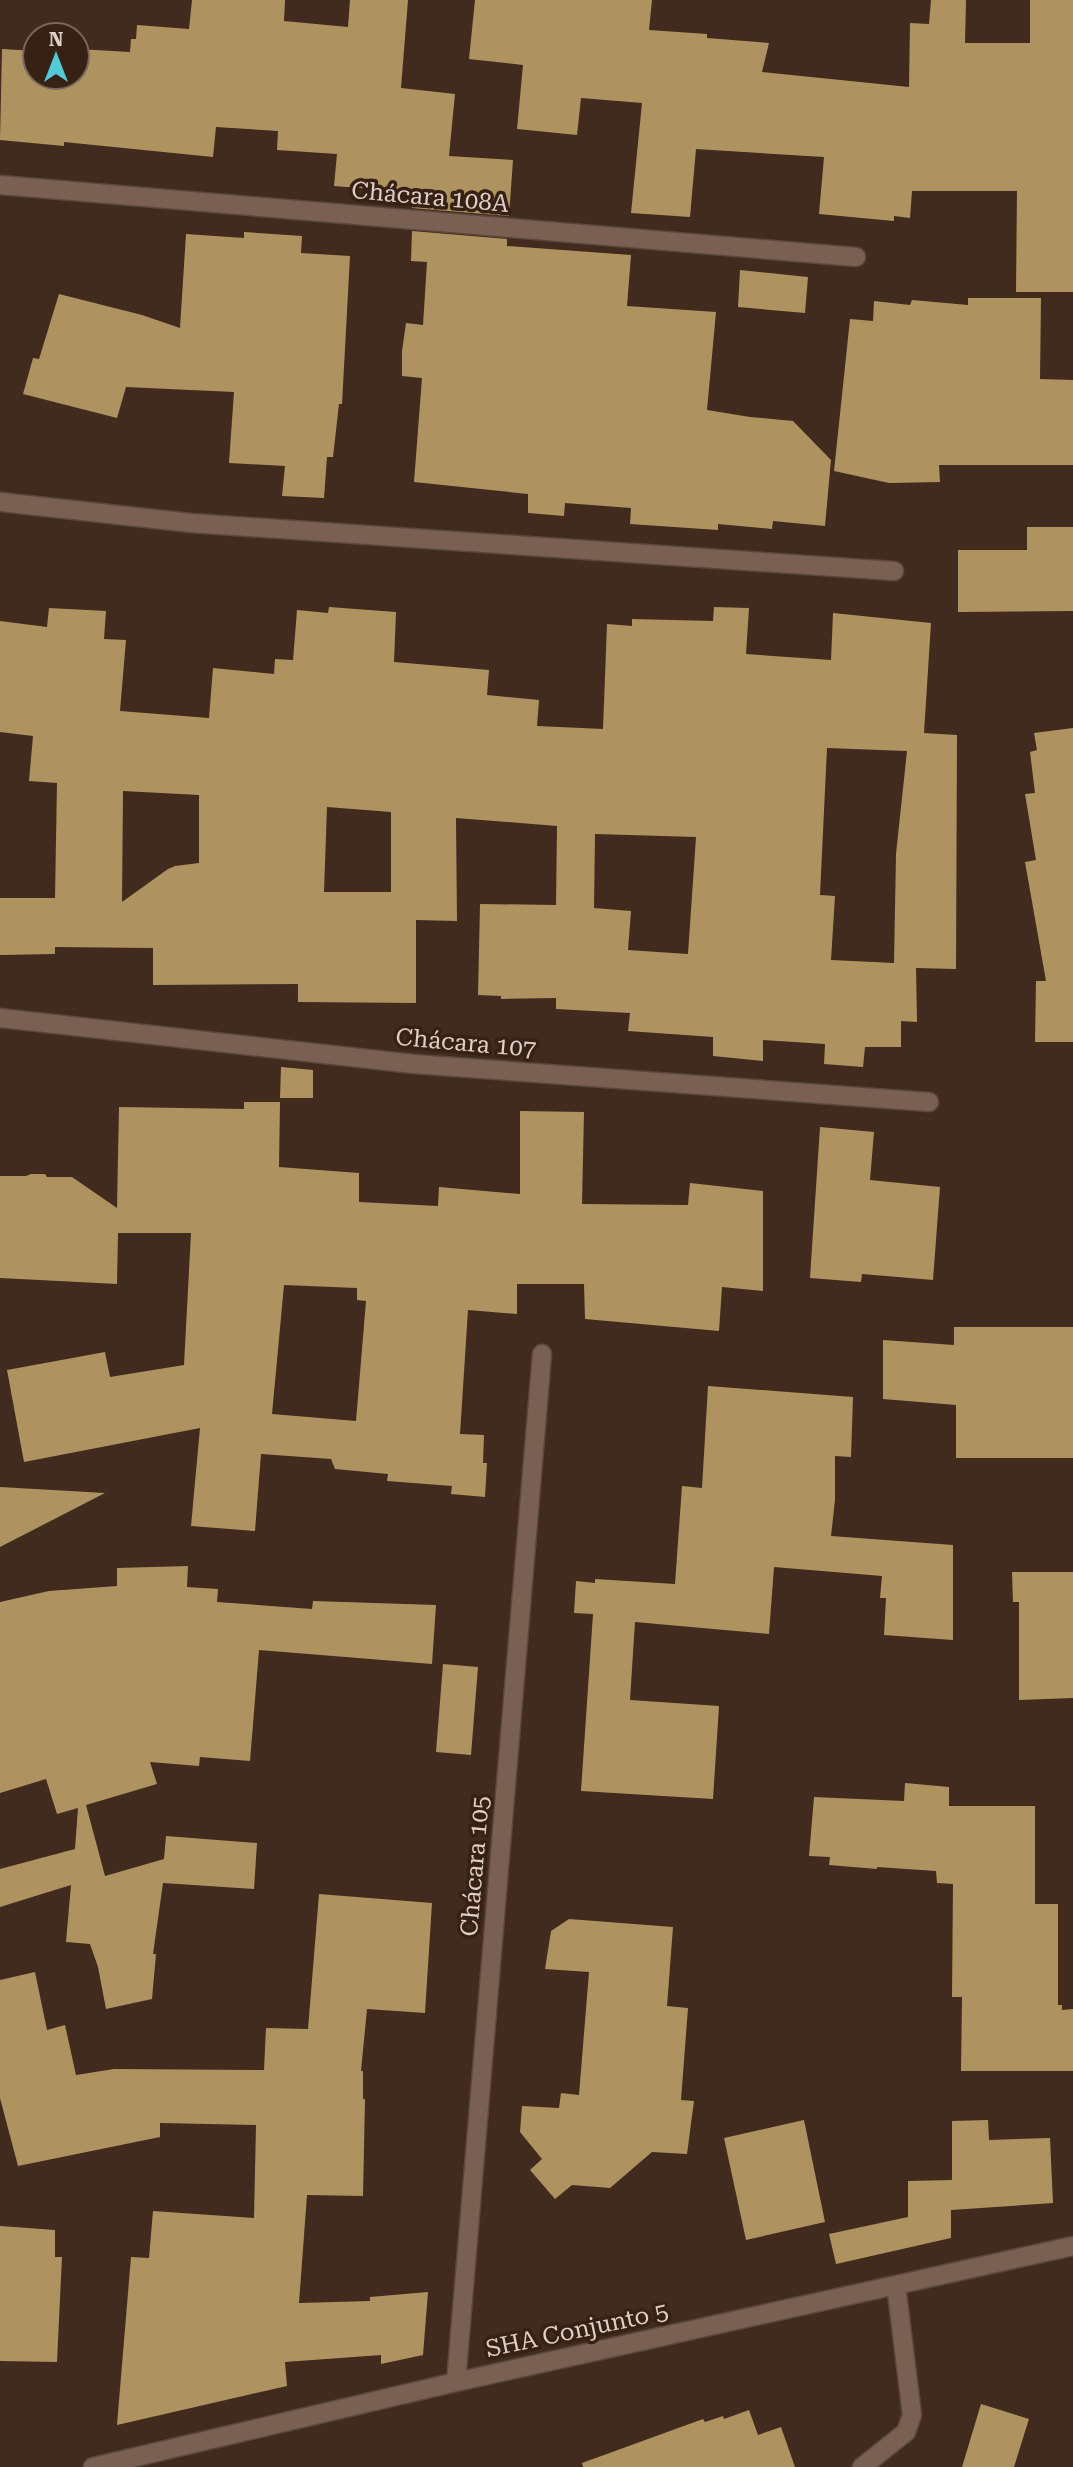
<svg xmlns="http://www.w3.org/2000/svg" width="1073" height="2467" font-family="'Roboto Serif',serif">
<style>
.building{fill:#ae9360;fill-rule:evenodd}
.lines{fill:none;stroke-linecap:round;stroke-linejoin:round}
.minor-casing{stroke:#5a483d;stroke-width:21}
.minor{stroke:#796052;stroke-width:18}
.labels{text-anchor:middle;stroke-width:7;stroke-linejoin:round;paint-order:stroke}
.street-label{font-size:24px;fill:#decfc7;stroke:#362114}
</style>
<rect width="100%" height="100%" fill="#412b1e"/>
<path class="building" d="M 192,0 L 285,0 L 284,21 L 348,27 L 350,0 L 408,0 L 401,88 L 455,94 L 449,156 L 513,160 L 509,216 L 412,208 L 412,192 L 334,186 L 337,154 L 277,150 L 278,131 L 216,127 L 213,157 L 64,142 L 64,146 L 0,140 L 2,49 L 35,51 L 35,77 L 77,77 L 77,49 L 130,52 L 131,39 L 136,39 L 137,25 L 189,29 Z
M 475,0 L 652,0 L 649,30 L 707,34 L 707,38 L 769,43 L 762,72 L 909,87 L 910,23 L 929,24 L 931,0 L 966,0 L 965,43 L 1030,43 L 1030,0 L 1073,0 L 1073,292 L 1016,292 L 1017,191 L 912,191 L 910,218 L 894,216 L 894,221 L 819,214 L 824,157 L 696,149 L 690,217 L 631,213 L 642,103 L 581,98 L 577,135 L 517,129 L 523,65 L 469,59 Z
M 412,231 L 507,239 L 507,246 L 631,255 L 627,306 L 716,312 L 707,410 L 750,417 L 793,421 L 831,460 L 825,526 L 773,521 L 772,529 L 718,524 L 718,530 L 630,524 L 631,508 L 565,503 L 564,516 L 528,513 L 528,494 L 414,482 L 422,378 L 402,376 L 402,351 L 406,323 L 423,325 L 427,262 L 411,261 Z
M 244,232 L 302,236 L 301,253 L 350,256 L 342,404 L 339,404 L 333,457 L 327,457 L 324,498 L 282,496 L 285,466 L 229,463 L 234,392 L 126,387 L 117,418 L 23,394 L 33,358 L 39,359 L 59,294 L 142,315 L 180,328 L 186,234 L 244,238 Z
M 740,270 L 808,277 L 805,313 L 738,307 Z
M 968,298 L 1041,298 L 1040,379 L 1073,380 L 1073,465 L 939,465 L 940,482 L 889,483 L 834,471 L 850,319 L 873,321 L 874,301 L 910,305 L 912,300 L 968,305 Z
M 1027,527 L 1073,527 L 1073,611 L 958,612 L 958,550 L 1027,550 Z
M 329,607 L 396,612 L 394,662 L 489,670 L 487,695 L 539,700 L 537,726 L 603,729 L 607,624 L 632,626 L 632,619 L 713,621 L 714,607 L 749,608 L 746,654 L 831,660 L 833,613 L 931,623 L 924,733 L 957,735 L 956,969 L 916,968 L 917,1022 L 901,1021 L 901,1047 L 865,1047 L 863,1067 L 824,1064 L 825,1044 L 763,1040 L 763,1061 L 713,1056 L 713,1037 L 628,1031 L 630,1013 L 556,1009 L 556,998 L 501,999 L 501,996 L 478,995 L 480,904 L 556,905 L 557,826 L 456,818 L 457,921 L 416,920 L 416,1003 L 298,1002 L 298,984 L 153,985 L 153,948 L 55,947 L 55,954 L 0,955 L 0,898 L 55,898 L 57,783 L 29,781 L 33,736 L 0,732 L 0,621 L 47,627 L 49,608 L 106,611 L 104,639 L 126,640 L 120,711 L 209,718 L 213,668 L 274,674 L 275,659 L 293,660 L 297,610 L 328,613 ZM 827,748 L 907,751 L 896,854 L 894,963 L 831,960 L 835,896 L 820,895 ZM 123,791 L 199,795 L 199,863 L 175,866 L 168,869 L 122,902 ZM 327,807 L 391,812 L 391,892 L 324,892 ZM 595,834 L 696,837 L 688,954 L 628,950 L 631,911 L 594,908 Z
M 1073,728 L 1073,1042 L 1035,1042 L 1036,981 L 1046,981 L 1025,862 L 1036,860 L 1025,794 L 1035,793 L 1030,752 L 1037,750 L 1034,733 Z
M 281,1067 L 313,1070 L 313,1098 L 280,1098 Z
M 244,1102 L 280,1102 L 279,1167 L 359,1173 L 359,1202 L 438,1206 L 439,1187 L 520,1194 L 520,1111 L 584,1112 L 582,1204 L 688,1205 L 690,1183 L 763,1191 L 763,1291 L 722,1287 L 719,1331 L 585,1319 L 584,1284 L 517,1284 L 517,1314 L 468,1310 L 460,1434 L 484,1435 L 483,1463 L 487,1463 L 485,1497 L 451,1494 L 452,1486 L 387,1481 L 388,1474 L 335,1469 L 331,1459 L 261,1454 L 255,1531 L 191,1526 L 200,1428 L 24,1462 L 7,1370 L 105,1352 L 110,1377 L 184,1365 L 191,1233 L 118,1233 L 117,1284 L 0,1278 L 0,1176 L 26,1176 L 31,1174 L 45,1174 L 47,1177 L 72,1177 L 117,1208 L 119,1107 L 244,1109 ZM 284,1285 L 357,1288 L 357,1300 L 366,1301 L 356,1421 L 272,1414 Z
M 820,1127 L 874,1132 L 870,1180 L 940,1187 L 933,1280 L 862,1274 L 861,1282 L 810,1278 Z
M 954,1327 L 1073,1327 L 1073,1458 L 956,1458 L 956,1405 L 883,1399 L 883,1340 L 954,1345 Z
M 708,1386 L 853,1397 L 851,1457 L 835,1456 L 835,1500 L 831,1536 L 953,1545 L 953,1640 L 884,1635 L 886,1598 L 880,1598 L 882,1576 L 774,1567 L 769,1634 L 635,1622 L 630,1700 L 719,1706 L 713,1799 L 581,1791 L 593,1614 L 574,1613 L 576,1581 L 595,1583 L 595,1579 L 675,1584 L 682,1486 L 702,1488 Z
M 0,1487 L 105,1493 L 0,1547 Z
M 188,1566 L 187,1587 L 218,1589 L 217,1602 L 312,1609 L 313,1601 L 436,1605 L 432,1664 L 259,1650 L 250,1761 L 200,1757 L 199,1766 L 150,1762 L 157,1784 L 86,1805 L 105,1876 L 164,1859 L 166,1836 L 257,1843 L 254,1889 L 163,1883 L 153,1954 L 156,1954 L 152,1999 L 106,2009 L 98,1967 L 90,1944 L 66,1942 L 71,1885 L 0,1907 L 0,1869 L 75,1849 L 78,1808 L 57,1814 L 46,1779 L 0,1793 L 0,1602 L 49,1591 L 117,1586 L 117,1568 Z
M 1012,1572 L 1073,1572 L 1073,1698 L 1019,1700 L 1019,1602 L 1013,1602 Z
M 443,1664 L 478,1667 L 471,1755 L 436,1752 Z
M 905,1783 L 949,1787 L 949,1806 L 1035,1806 L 1035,1904 L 1058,1904 L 1058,2005 L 1062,2005 L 1062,2010 L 1073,2009 L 1073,2071 L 961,2071 L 962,1997 L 952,1997 L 953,1884 L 937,1883 L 936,1871 L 877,1867 L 877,1869 L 829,1865 L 830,1857 L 809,1856 L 814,1797 L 904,1801 Z
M 319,1894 L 432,1903 L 425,2013 L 367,2009 L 361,2071 L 363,2071 L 363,2099 L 365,2099 L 363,2196 L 307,2195 L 299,2303 L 370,2301 L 370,2297 L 428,2292 L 423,2355 L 381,2364 L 381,2355 L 285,2362 L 287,2386 L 117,2425 L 131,2257 L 149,2258 L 153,2211 L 254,2218 L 256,2125 L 160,2123 L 160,2137 L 18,2166 L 0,2098 L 0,1980 L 35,1972 L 47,2030 L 65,2025 L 76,2075 L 114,2069 L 264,2070 L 266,2028 L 308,2029 Z
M 569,1919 L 673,1927 L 667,2006 L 688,2008 L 681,2100 L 694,2101 L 687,2154 L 652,2152 L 610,2188 L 572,2185 L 555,2199 L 530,2170 L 542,2159 L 520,2132 L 522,2106 L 559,2108 L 561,2093 L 579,2095 L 589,1972 L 545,1969 L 551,1931 Z
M 804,2120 L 825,2222 L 746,2240 L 724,2138 Z
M 988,2120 L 989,2140 L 1050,2138 L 1053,2203 L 951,2210 L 951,2238 L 836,2264 L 829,2234 L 908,2217 L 908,2181 L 952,2180 L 952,2121 Z
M 0,2226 L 55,2230 L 55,2257 L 62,2257 L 57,2362 L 0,2361 Z
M 981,2404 L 1029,2419 L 1014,2467 L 962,2467 Z
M 749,2410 L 758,2435 L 781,2427 L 795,2467 L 583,2467 L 582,2463 L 703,2419 L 705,2422 L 723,2416 L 724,2419 Z"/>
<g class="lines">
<defs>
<path id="minor" d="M 0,185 L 856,257
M 0,502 L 191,523 L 894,571
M 0,1018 L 414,1064 L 929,1102
M 456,2382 L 542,1354
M 93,2467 L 456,2382 L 1073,2246
M 862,2467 L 906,2432 L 912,2415 L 896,2285"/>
</defs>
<use href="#minor" class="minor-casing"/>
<use href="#minor" class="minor"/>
</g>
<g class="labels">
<g class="street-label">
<text transform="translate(430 197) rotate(5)" y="8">Chácara 108A</text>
<text transform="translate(466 1043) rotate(5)" y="8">Chácara 107</text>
<text transform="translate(475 1866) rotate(-85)" y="8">Chácara 105</text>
<text transform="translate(577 2330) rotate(-12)" y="8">SHA Conjunto 5</text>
</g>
</g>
<g transform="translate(56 56)"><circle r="33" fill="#362114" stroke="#79675c" stroke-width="2"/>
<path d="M0-5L12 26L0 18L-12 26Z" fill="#52cbd7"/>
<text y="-10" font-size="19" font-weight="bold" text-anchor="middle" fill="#decfc7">N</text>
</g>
</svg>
